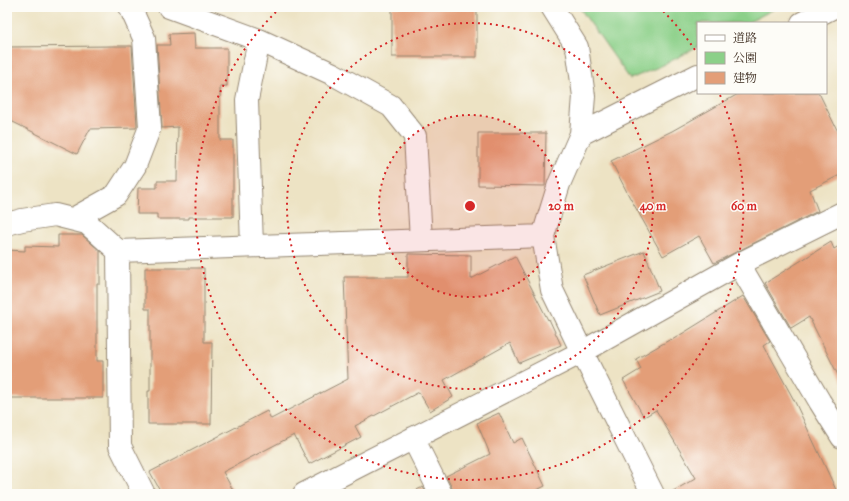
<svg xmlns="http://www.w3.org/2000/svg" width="849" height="501" font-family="'IM FELL Great Primer','Noto Serif JP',serif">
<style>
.green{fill:#8cd089;stroke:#647d54}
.building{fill:#e39e78}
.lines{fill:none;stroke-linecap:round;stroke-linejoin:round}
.minor-casing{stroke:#948671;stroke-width:24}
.minor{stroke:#fff;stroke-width:22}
.ring{fill:none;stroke:#d62828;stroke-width:2;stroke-dasharray:2 4}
.centre{fill:#d62828;stroke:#fdfcf7;stroke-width:2}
.ring-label{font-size:12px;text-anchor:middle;font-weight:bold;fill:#d62828;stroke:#fdfcf7;stroke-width:3;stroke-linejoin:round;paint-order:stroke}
</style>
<rect width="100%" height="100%" fill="#fdfcf7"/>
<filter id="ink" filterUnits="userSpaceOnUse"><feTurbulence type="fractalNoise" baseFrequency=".025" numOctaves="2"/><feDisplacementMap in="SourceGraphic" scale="8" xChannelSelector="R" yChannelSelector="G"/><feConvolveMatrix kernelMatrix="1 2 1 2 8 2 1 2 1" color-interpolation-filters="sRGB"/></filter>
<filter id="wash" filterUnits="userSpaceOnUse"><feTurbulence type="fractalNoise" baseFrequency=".012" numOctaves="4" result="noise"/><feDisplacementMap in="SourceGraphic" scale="16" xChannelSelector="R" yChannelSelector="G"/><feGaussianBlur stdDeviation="0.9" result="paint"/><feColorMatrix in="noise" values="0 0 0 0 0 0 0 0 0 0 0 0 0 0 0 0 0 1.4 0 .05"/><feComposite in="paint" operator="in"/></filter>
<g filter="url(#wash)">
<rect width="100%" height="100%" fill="#ede3c4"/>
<path class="green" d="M 579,7 L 778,7 L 747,23 L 698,23 L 698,47 L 661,66 L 630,79 Z"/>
<g id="blocks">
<path class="building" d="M 392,7 L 477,7 L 477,57 L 392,57 Z
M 194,33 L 195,48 L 227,48 L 227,86 L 220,86 L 220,140 L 233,140 L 233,217 L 189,217 L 189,219 L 157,219 L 157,214 L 137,214 L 138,188 L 157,188 L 157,181 L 177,181 L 178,127 L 162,128 L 157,45 L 170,45 L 169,34 Z
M 115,46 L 132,46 L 137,125 L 136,128 L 90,129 L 77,154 L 7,119 L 7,47 Z
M 740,93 L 819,93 L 842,140 L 842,174 L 810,190 L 818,211 L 714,263 L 699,236 L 663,256 L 629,196 L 611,161 L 672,131 Z
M 478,133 L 546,133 L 545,186 L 478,185 Z
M 58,235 L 82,235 L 100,251 L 100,284 L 97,284 L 97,361 L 103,361 L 103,398 L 7,398 L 7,250 L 25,251 L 25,246 L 58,247 Z
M 831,242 L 834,249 L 842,244 L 842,383 L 809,317 L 791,328 L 765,283 Z
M 644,251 L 660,291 L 600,315 L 583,275 Z
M 408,254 L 471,255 L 471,279 L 515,256 L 548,320 L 549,319 L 561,345 L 519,363 L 510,343 L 444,380 L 453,397 L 430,411 L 419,392 L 355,426 L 361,437 L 309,464 L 294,435 L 223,472 L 235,494 L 162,494 L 150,472 L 267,411 L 271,419 L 348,379 L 344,277 L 408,277 Z
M 145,268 L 204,268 L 204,342 L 212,342 L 211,424 L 148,424 L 148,391 L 150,391 L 150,309 L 145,309 Z
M 743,296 L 770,341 L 764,345 L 795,402 L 838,494 L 668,494 L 696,478 L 656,410 L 644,417 L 623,380 L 641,369 L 636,359 L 671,339 L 672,340 Z
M 499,413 L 513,443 L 522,438 L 545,486 L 529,494 L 453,494 L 452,488 L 446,476 L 490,454 L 477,423 Z
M 423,487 L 427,494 L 408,494 Z"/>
</g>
</g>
<g filter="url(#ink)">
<use href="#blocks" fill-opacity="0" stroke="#948671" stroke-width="1"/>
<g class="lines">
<defs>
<path id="minor" d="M 169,7 L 259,40 L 333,74 L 391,106 L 415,136 L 421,240
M 552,7 L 577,47 L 584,96 L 581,134 L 559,184 L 543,236 L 552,290 L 582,352 L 653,494
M 802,23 L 834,7
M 581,134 L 698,75
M 73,219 L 116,195 L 135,166 L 150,127 L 144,38 L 130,7
M 7,224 L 22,220 L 55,215 L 87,223 L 118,251 L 543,236
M 252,246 L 247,100 L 259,40
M 118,251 L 120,446 L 144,494
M 739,264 L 820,402 L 842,437
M 413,438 L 441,494
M 304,494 L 582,352 L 739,264 L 842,213"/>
</defs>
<use href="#minor" class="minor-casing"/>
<use href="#minor" class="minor"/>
</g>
</g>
<circle cx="470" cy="206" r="91" fill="#d62828" fill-opacity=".12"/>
<g class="ring">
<circle cx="470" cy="206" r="91"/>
<circle cx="470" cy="206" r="183"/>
<path d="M659 7A274 274 0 0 1 697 53M720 95A274 274 0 1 1 281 7"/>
</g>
<circle cx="470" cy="206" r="6" class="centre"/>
<g class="ring-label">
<text x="561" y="210">20 m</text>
<text x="653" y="210">40 m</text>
<text x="744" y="210">60 m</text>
</g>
<rect width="849" height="501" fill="none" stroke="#fdfcf7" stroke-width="24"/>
<rect x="697" y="22" width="130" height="72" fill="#fdfcf7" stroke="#afa8a0"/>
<rect x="705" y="35" width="20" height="6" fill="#ffffff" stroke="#afa8a0"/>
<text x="733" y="42" font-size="12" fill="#3b2a1e">道路</text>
<rect x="705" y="52" width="20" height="12" fill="#8cd089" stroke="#afa8a0"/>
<text x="733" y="62" font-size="12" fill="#3b2a1e">公園</text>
<rect x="705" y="72" width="20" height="12" fill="#e39e78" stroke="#afa8a0"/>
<text x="733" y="82" font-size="12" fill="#3b2a1e">建物</text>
</svg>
